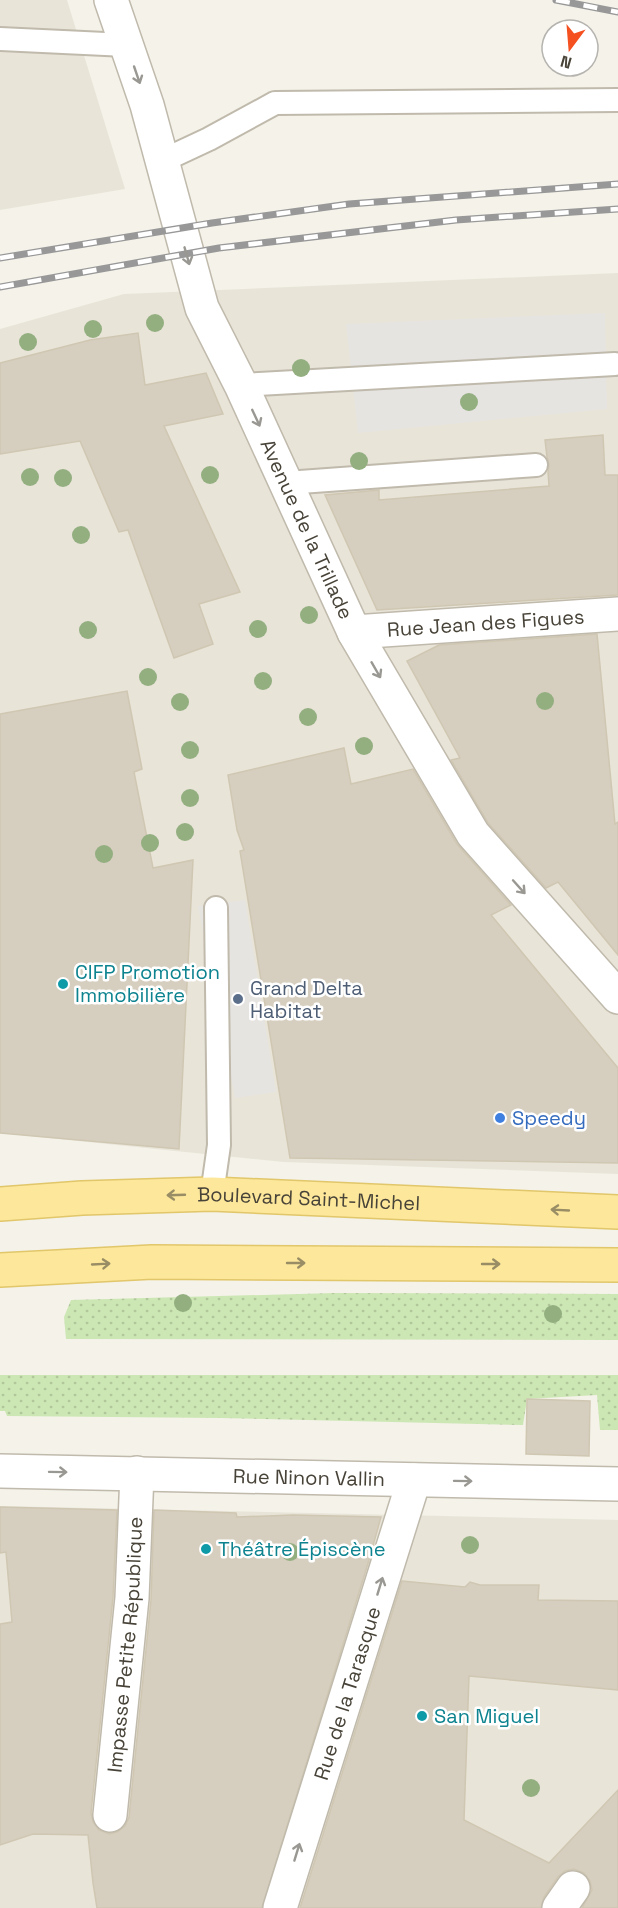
<svg xmlns="http://www.w3.org/2000/svg" width="618" height="1908" font-family="'Space Grotesk',sans-serif">
<style>
.residential{fill:#e8e4d8}
.grass{fill:url(#grass-dots)}
.parking{fill:#e6e4e1}
.building{fill:#d6cebf;stroke:#d0c7b2;stroke-width:1.5}
.lines{fill:none;stroke-linecap:round;stroke-linejoin:round}
.service-casing{stroke:#c0baac;stroke-width:26}
.pedestrian-casing{stroke:#c0baac;stroke-width:36}
.minor-casing{stroke:#c0baac;stroke-width:36}
.primary-casing{stroke:#e1c66a;stroke-width:36}
.service{stroke:#fff;stroke-width:22}
.pedestrian{stroke:#fff;stroke-width:33}
.minor{stroke:#fff;stroke-width:33}
.primary{stroke:#fce79b;stroke-width:33}
.rail-casing{stroke:#989898;stroke-width:7}
.rail{stroke:#fff;stroke-width:4.5;stroke-dasharray:14;stroke-linecap:butt}
.tree{fill:#93af80}
.oneway{stroke:#9a9892}
.oneway2{stroke:#998d65}
.culture-dot{fill:#0f9aa8;stroke:#fff;stroke-width:2}
.service-dot{fill:#5c6f8a;stroke:#fff;stroke-width:2}
.shop-dot{fill:#3f7fe0;stroke:#fff;stroke-width:2}
.labels{text-anchor:middle;stroke-width:5;stroke-linejoin:round;paint-order:stroke}
.street-label{font-size:20px;fill:#484338;stroke:#fff}
.culture-label{font-size:20px;fill:#0d838f;stroke:#fff;text-anchor:start}
.service-label{font-size:20px;fill:#4e5e75;stroke:#fff;text-anchor:start}
.shop-label{font-size:20px;fill:#366cbe;stroke:#fff;text-anchor:start}
</style>
<defs>
<pattern id="grass-dots" width="8" height="8" patternUnits="userSpaceOnUse" patternTransform="scale(1.5)"><rect width="8" height="8" fill="#cce7b3"/><path d="M2 2h.1M6 6h.1" fill="none" stroke="#b1c79b" stroke-width="1.8" stroke-linecap="round"/></pattern>
</defs>
<rect width="100%" height="100%" fill="#f4f2e9"/>
<path class="residential" d="M 0,0 L 67,0 L 125,189 L 0,210 Z
M 618,273 L 618,1174 L 284,1162 L 0,1133 L 0,329 L 124,294 Z
M 0,1506 L 618,1520 L 618,1908 L 0,1908 Z"/>
<path class="grass" d="M 335,1293 L 618,1294 L 618,1340 L 66,1339 L 64,1317 L 71,1300 Z
M 0,1375 L 618,1375 L 618,1430 L 600,1430 L 597,1395 L 527,1399 L 523,1425 L 221,1418 L 7,1416 L 5,1411 L 0,1411 Z"/>
<path class="parking" d="M 605,313 L 607,409 L 358,433 L 346,324 Z
M 245,900 L 276,1092 L 235,1098 L 198,906 Z"/>
<path class="building" d="M 138,333 L 145,385 L 206,373 L 223,414 L 164,426 L 240,592 L 199,604 L 213,644 L 174,658 L 128,530 L 119,532 L 80,441 L 0,454 L 0,363 L 90,340 Z
M 603,435 L 605,475 L 618,475 L 618,595 L 377,610 L 325,495 L 379,490 L 379,500 L 549,486 L 548,472 L 549,465 L 547,457 L 545,440 Z
M 597,634 L 615,824 L 618,822 L 618,955 L 558,882 L 546,888 L 488,823 L 451,760 L 460,758 L 407,661 L 439,645 Z
M 127,691 L 142,769 L 134,772 L 153,868 L 193,860 L 179,1149 L 0,1133 L 0,714 Z
M 344,748 L 351,784 L 413,769 L 457,844 L 511,905 L 491,915 L 618,1068 L 618,1163 L 290,1158 L 240,851 L 244,850 L 237,830 L 228,775 Z
M 527,1399 L 590,1401 L 589,1456 L 526,1454 Z
M 0,1507 L 117,1510 L 113,1597 L 91,1813 L 93,1822 L 99,1830 L 109,1834 L 117,1832 L 125,1826 L 129,1817 L 151,1600 L 154,1510 L 236,1513 L 237,1517 L 293,1515 L 381,1517 L 369,1560 L 262,1908 L 97,1908 L 93,1883 L 88,1835 L 33,1834 L 0,1845 L 0,1624 L 12,1622 L 6,1552 L 0,1553 Z
M 402,1581 L 465,1587 L 470,1582 L 480,1585 L 539,1585 L 538,1600 L 618,1601 L 618,1690 L 469,1676 L 464,1820 L 549,1863 L 618,1790 L 618,1908 L 582,1908 L 592,1890 L 590,1881 L 584,1873 L 574,1869 L 565,1871 L 558,1877 L 544,1897 L 541,1908 L 300,1908 Z"/>
<g class="lines">
<defs>
<path id="service" d="M 0,39 L 126,45
M 162,161 L 209,139 L 275,103 L 618,100
M 241,385 L 615,364
M 286,483 L 536,465
M 212,1194 L 219,1145 L 216,908"/>
<g id="pedestrian">
<path id="s1" d="M 280,1908 L 414,1480"/>
<path d="M 559,1908 L 573,1888"/>
</g>
<g id="minor">
<path id="s2" d="M 111,0 L 147,105 L 202,308 L 241,385 L 354,632 L 473,834 L 618,997"/>
<path id="s3" d="M 354,632 L 618,614"/>
<path id="s4" d="M 0,1471 L 618,1484"/>
<path id="s5" d="M 110,1815 L 132,1598 L 137,1473"/>
</g>
<g id="primary">
<path id="s6" d="M 0,1204 L 82,1198 L 212,1194 L 618,1212"/>
<path d="M 0,1270 L 152,1262 L 618,1265"/>
</g>
</defs>
<use href="#service" class="service-casing"/>
<use href="#pedestrian" class="pedestrian-casing"/>
<use href="#minor" class="minor-casing"/>
<use href="#primary" class="primary-casing"/>
<use href="#service" class="service"/>
<use href="#pedestrian" class="pedestrian"/>
<use href="#minor" class="minor"/>
<use href="#primary" class="primary"/>
<defs>
<path id="rail" d="M 556,0 L 618,12
M 0,258 L 212,223 L 349,204 L 618,184
M 0,287 L 219,248 L 456,220 L 618,209"/>
</defs>
<use href="#rail" class="rail-casing"/>
<use href="#rail" class="rail"/>
</g>
<g class="tree">
<circle cx="155" cy="323" r="9"/>
<circle cx="93" cy="329" r="9"/>
<circle cx="28" cy="342" r="9"/>
<circle cx="301" cy="368" r="9"/>
<circle cx="469" cy="402" r="9"/>
<circle cx="359" cy="461" r="9"/>
<circle cx="210" cy="475" r="9"/>
<circle cx="30" cy="477" r="9"/>
<circle cx="63" cy="478" r="9"/>
<circle cx="81" cy="535" r="9"/>
<circle cx="309" cy="615" r="9"/>
<circle cx="258" cy="629" r="9"/>
<circle cx="88" cy="630" r="9"/>
<circle cx="148" cy="677" r="9"/>
<circle cx="263" cy="681" r="9"/>
<circle cx="545" cy="701" r="9"/>
<circle cx="180" cy="702" r="9"/>
<circle cx="308" cy="717" r="9"/>
<circle cx="364" cy="746" r="9"/>
<circle cx="190" cy="750" r="9"/>
<circle cx="190" cy="798" r="9"/>
<circle cx="185" cy="832" r="9"/>
<circle cx="150" cy="843" r="9"/>
<circle cx="104" cy="854" r="9"/>
<circle cx="183" cy="1303" r="9"/>
<circle cx="553" cy="1314" r="9"/>
<circle cx="470" cy="1545" r="9"/>
<circle cx="290" cy="1552" r="9"/>
<circle cx="531" cy="1788" r="9"/>
</g>
<defs><path id="oneway-shaft" d="M-6 0H5M1.5-3L5.5 0L1.5 3" fill="none" stroke-width="1.6" stroke-linecap="round" stroke-linejoin="round" transform="scale(1.5)"/></defs>
<g class="oneway">
<use href="#oneway-shaft" transform="translate(137 75) rotate(71)"/>
<use href="#oneway-shaft" transform="translate(187 256) rotate(74)"/>
<use href="#oneway-shaft" transform="translate(256 418) rotate(65)"/>
<use href="#oneway-shaft" transform="translate(376 670) rotate(60)"/>
<use href="#oneway-shaft" transform="translate(519 887) rotate(48)"/>
<use href="#oneway-shaft" transform="translate(58 1472) rotate(1)"/>
<use href="#oneway-shaft" transform="translate(463 1481) rotate(1)"/>
<use href="#oneway-shaft" transform="translate(380 1586) rotate(-73)"/>
<use href="#oneway-shaft" transform="translate(297 1852) rotate(-73)"/>
</g>
<g class="oneway2">
<use href="#oneway-shaft" transform="translate(176 1195) rotate(178)"/>
<use href="#oneway-shaft" transform="translate(560 1210) rotate(-177)"/>
<use href="#oneway-shaft" transform="translate(296 1263)"/>
<use href="#oneway-shaft" transform="translate(101 1264) rotate(-3)"/>
<use href="#oneway-shaft" transform="translate(491 1264)"/>
</g>
<g class="culture-dot">
<circle cx="63" cy="984" r="6"/>
<circle cx="206" cy="1549" r="6"/>
<circle cx="422" cy="1716" r="6"/>
</g>
<circle class="service-dot" cx="238" cy="999" r="6"/>
<circle class="shop-dot" cx="500" cy="1118" r="6"/>
<g class="labels">
<g class="street-label">
<text dy="7" stroke="none"><textPath href="#s2" startOffset="566">Avenue de la Trillade</textPath></text>
<text dy="7" stroke="none"><textPath href="#s3" startOffset="132">Rue Jean des Figues</textPath></text>
<text dy="7" stroke="none"><textPath href="#s6" startOffset="309">Boulevard Saint-Michel</textPath></text>
<text dy="7" stroke="none"><textPath href="#s4" startOffset="309">Rue Ninon Vallin</textPath></text>
<text dy="7" stroke="none"><textPath href="#s5" startOffset="171">Impasse Petite République</textPath></text>
<text dy="7" stroke="none"><textPath href="#s1" startOffset="225">Rue de la Tarasque</textPath></text>
</g>
<g class="culture-label">
<text x="75" y="979">CIFP Promotion<tspan x="75" dy="23">Immobilière</tspan></text>
<text x="218" y="1556">Théâtre Épiscène</text>
<text x="434" y="1723">San Miguel</text>
</g>
<g class="service-label">
<text x="250" y="995">Grand Delta<tspan x="250" dy="23">Habitat</tspan></text>
</g>
<g class="shop-label">
<text x="512" y="1125">Speedy</text>
</g>
</g>
<g transform="translate(570 48) rotate(196)"><circle r="28" fill="#ffffff" stroke="#b6b4af" stroke-width="1.5"/>
<path d="M0-4.5L10 22L0 15L-10 22Z" fill="#f55020"/>
<text y="-9" font-size="16" font-weight="bold" text-anchor="middle" fill="#484338">N</text>
</g>
</svg>
